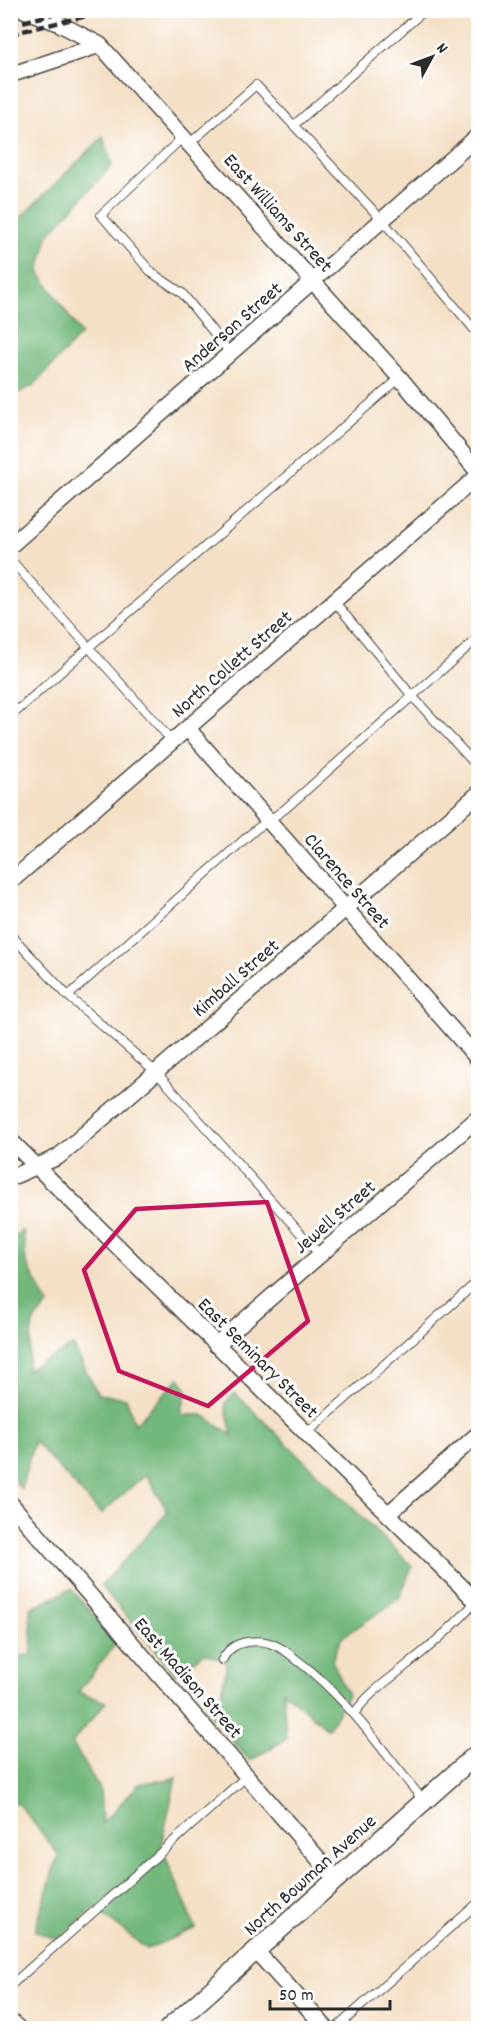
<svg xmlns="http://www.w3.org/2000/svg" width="489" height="2039" font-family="Dekko,sans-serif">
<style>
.forest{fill:#72b77c;stroke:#4e7154;stroke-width:1.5}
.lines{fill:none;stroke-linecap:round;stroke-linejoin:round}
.service-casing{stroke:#494642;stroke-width:10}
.minor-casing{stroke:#494642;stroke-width:18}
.tertiary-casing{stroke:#494642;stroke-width:21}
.service{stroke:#fff;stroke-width:8}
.minor{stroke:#fff;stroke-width:15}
.tertiary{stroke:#fff;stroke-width:18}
.rail{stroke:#2b2b2b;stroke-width:4.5;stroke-dasharray:9 4.5;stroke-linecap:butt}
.marked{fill:none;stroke:#c2185b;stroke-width:4.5;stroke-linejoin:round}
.labels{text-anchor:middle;stroke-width:6;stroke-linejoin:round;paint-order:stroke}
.street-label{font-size:20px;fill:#2b2b2b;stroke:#fff}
</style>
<rect width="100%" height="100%" fill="#fff"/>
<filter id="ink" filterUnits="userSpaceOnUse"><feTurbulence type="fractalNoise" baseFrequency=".0167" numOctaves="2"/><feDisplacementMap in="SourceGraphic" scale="12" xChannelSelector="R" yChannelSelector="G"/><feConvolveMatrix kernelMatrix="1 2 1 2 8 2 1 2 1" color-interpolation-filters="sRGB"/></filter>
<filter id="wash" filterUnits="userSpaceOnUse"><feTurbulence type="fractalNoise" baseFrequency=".008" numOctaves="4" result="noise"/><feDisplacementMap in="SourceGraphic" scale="24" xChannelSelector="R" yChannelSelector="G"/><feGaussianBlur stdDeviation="1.35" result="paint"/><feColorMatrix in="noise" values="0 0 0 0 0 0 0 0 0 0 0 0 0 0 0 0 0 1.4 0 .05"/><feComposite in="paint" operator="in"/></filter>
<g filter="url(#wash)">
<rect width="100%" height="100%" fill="#f4e0c6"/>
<path class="forest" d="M 103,137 L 112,165 L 48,235 L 39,272 L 81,334 L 33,386 L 11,396 L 11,217 L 17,221 Z
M 23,1230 L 26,1262 L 48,1304 L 33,1323 L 27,1370 L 73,1346 L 98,1394 L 126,1398 L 135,1424 L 179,1378 L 187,1390 L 181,1415 L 203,1415 L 232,1435 L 225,1403 L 235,1393 L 412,1566 L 399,1599 L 341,1638 L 332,1660 L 348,1695 L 328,1729 L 283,1691 L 286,1739 L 250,1761 L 204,1708 L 222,1692 L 227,1662 L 205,1653 L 175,1674 L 101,1586 L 168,1512 L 146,1474 L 101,1514 L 34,1441 L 21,1489 L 11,1476 L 11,1238 Z
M 71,1589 L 117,1642 L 78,1692 L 106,1702 L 72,1743 L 100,1789 L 102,1823 L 139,1784 L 176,1778 L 161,1846 L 196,1928 L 147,1949 L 94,1908 L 58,1940 L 35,1931 L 58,1854 L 19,1804 L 11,1803 L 11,1658 L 32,1654 L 30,1608 Z"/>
</g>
<g filter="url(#ink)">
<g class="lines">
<defs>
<path id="service" d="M 294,125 L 425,10
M 183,137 L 101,215 L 152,273 L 182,293 L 231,354
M 190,143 L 256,85 L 383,221 L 478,334
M 10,559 L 173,742
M 334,601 L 412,696 L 478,767
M 10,717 L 89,647 L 400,378
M 10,934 L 68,996 L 157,1073 L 320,1255
M 68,996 L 255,830 L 285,809 L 478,638
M 306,1434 L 478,1281
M 222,1660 C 228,1649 235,1644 247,1642 C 254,1641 262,1640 269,1643 C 279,1646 289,1653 297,1660 C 348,1698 383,1752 423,1800
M 354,1714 C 368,1693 389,1680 408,1664 C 432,1645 456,1625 476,1601
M 10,1986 L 247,1776
M 336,2028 L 478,1903"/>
<path id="minor" d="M 24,10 L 58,23 L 100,45 L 400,378 L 478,472
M 10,75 L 100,45
M 10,546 L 478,136
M 188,729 L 478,1059
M 10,882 L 478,476
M 10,1140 L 478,1603
M 10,1178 L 58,1157 L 478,794
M 216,1345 L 478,1118
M 10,1503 L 336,1879
M 388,1514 L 478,1434
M 256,1951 L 326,2028
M 10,2021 L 18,2028"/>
<path id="tertiary" d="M 169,2028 L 478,1753"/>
</defs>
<use href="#service" class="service-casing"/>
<use href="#minor" class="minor-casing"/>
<use href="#tertiary" class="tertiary-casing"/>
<use href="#service" class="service"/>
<use href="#minor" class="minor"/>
<use href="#tertiary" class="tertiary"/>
<path class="rail" d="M 10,25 L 70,10
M 10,34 L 112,10"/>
</g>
</g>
<path class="marked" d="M 267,1202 L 308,1321 L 208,1406 L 119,1371 L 84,1270 L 136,1209 Z"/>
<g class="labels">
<g class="street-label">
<text transform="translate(279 212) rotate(48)" y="7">East Williams Street</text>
<text transform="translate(231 326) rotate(-41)" y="7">Anderson Street</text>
<text transform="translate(231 663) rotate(-41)" y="7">North Collett Street</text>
<text transform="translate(348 880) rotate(49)" y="7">Clarence Street</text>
<text transform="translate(235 977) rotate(-41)" y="7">Kimball Street</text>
<text transform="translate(334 1216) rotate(-41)" y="7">Jewell Street</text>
<text transform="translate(259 1357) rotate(45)" y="7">East Seminary Street</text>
<text transform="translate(189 1677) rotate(49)" y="7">East Madison Street</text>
<text transform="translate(309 1874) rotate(-42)" y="7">North Bowman Avenue</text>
</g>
</g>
<rect width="489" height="2039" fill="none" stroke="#fff" stroke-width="36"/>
<g transform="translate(432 57) rotate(49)" stroke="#ffffff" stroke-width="4.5" paint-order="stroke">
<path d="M0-4.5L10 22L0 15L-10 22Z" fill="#2b2b2b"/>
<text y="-9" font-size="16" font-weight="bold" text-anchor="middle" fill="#2b2b2b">N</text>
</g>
<path d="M270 2000v9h120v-9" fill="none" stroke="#2b2b2b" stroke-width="3"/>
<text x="279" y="2000" font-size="18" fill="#2b2b2b" stroke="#ffffff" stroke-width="4.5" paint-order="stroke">50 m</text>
</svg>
